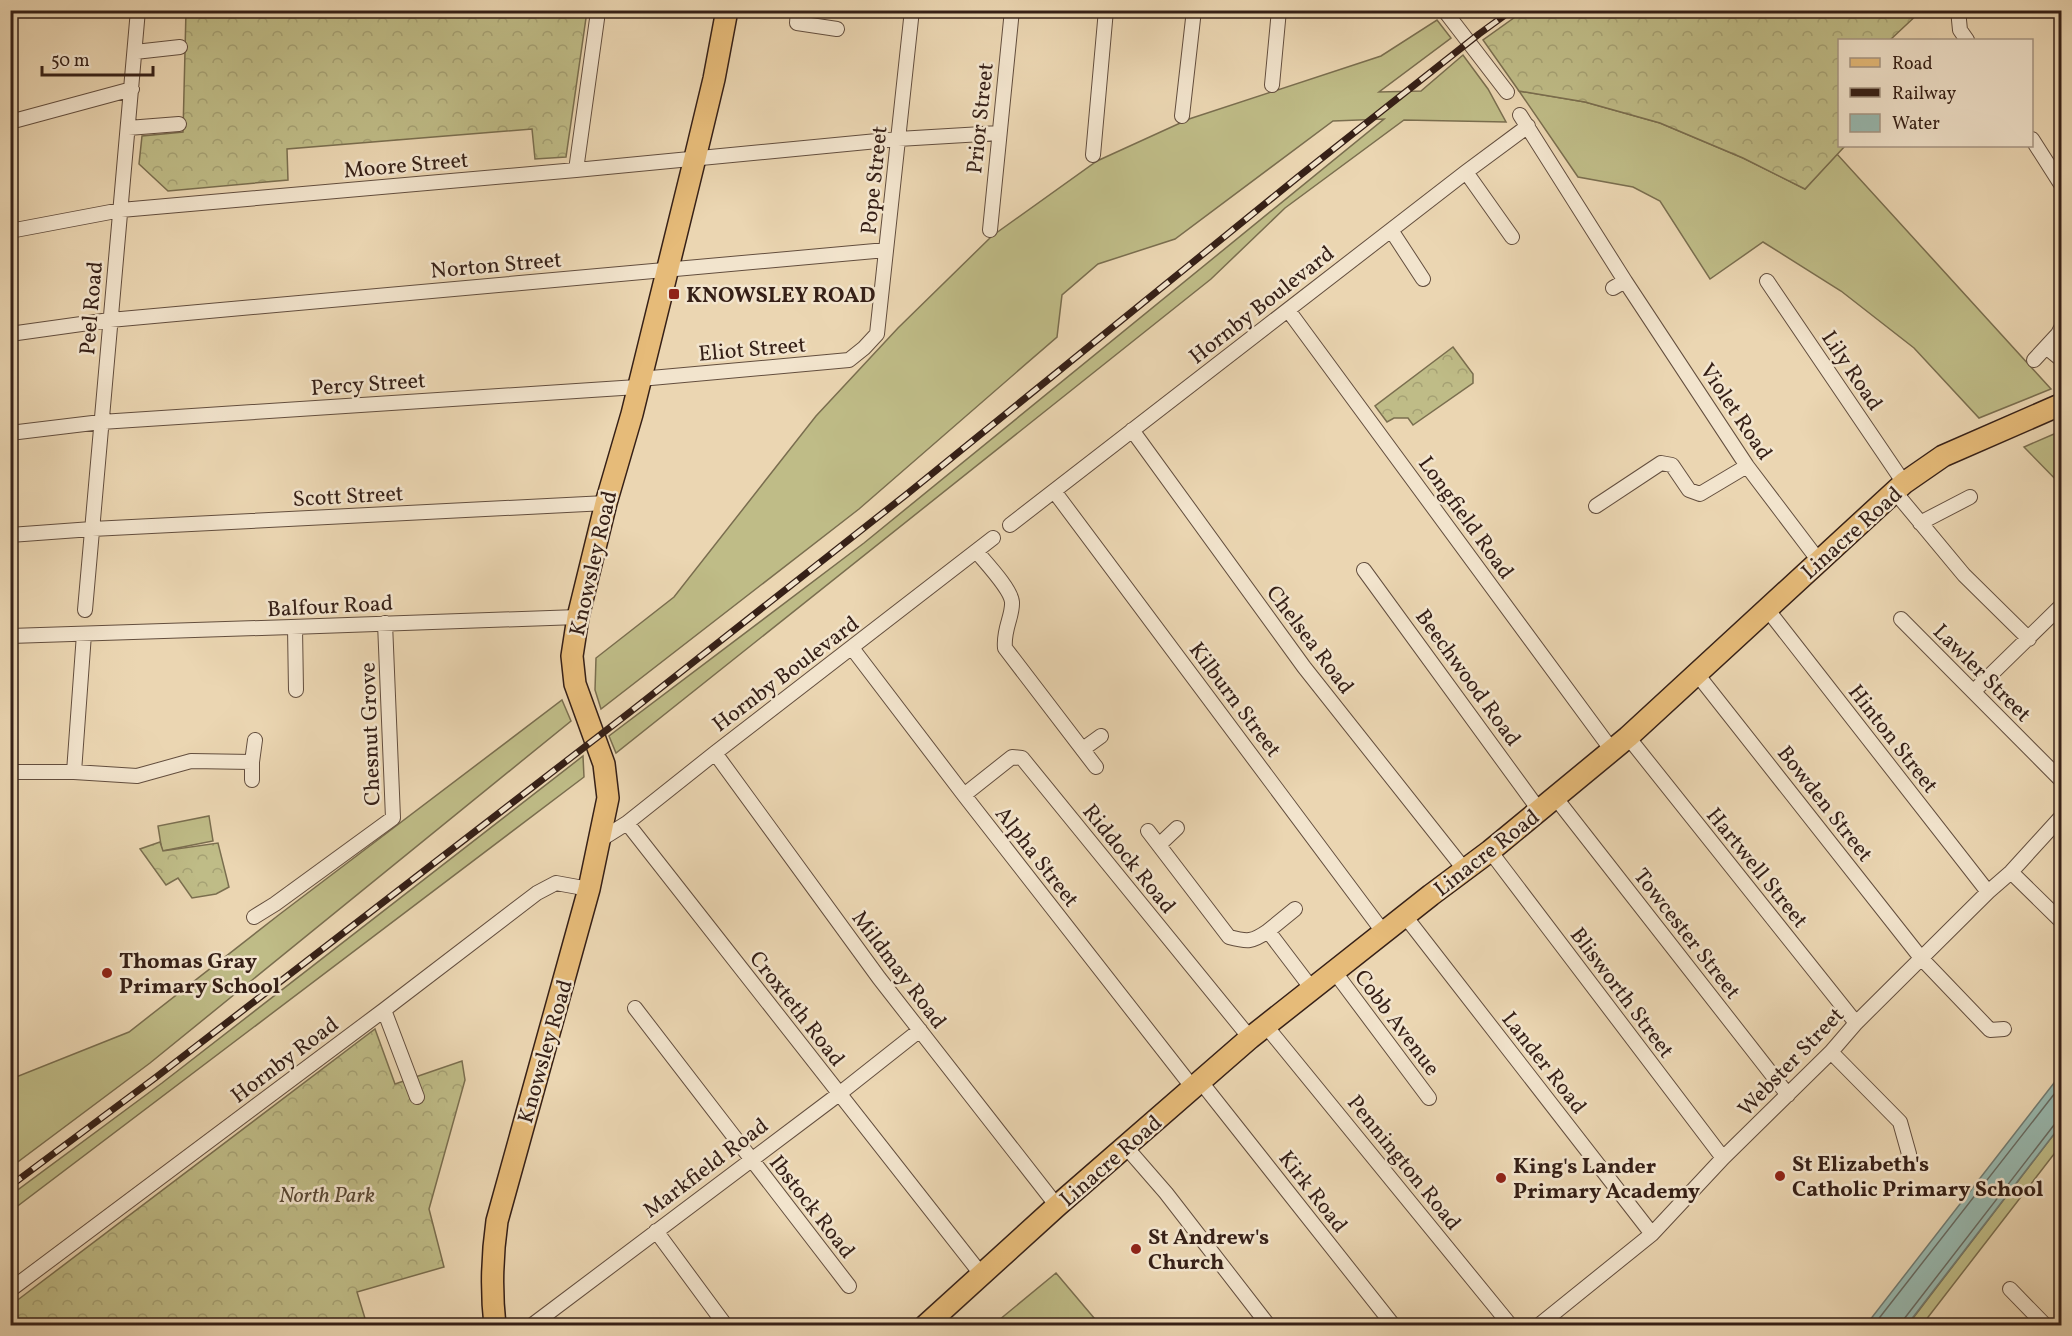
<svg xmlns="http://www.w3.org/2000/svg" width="2072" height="1336" font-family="Vollkorn,serif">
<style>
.grass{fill:#bfbc87;stroke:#7a6e4f;stroke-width:1.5}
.forest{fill:url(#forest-crowns);stroke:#7a6e4f;stroke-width:1.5}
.water{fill:#98b9b0;stroke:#717c73;stroke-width:1.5}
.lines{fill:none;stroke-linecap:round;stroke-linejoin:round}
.shore{stroke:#676c64;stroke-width:1.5}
.street-casing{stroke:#634e3e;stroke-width:16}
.primary-casing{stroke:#362017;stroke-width:24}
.street{stroke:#f2e4cd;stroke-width:14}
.primary{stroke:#e6bb79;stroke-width:21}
.rail-casing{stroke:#362017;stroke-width:7}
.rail{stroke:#f2e4cd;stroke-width:4.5;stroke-dasharray:14;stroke-linecap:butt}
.poi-dot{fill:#8f2418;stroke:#f2e4cd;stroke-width:2}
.labels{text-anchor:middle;stroke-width:5;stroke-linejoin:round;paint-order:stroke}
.street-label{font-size:22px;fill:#362017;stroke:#f2e4cd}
.poi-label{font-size:22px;font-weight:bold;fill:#362017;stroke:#f2e4cd;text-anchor:start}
.park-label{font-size:22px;font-style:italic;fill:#584733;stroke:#f2e4cd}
</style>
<defs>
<pattern id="forest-crowns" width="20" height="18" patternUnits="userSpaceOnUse" patternTransform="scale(1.5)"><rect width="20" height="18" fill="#bfbc87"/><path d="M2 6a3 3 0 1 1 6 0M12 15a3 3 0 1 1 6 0" fill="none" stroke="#a5a174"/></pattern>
</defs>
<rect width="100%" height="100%" fill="#ebd6b2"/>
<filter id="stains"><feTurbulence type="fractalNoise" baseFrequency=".00333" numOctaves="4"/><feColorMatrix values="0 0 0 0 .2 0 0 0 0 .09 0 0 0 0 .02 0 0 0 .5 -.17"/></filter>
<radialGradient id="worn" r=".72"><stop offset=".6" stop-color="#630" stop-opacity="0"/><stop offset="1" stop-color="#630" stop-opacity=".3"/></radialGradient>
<path class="grass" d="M 1437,20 L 1451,38 L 1379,92 L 1421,91 L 1463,55 L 1488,89 L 1506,122 L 1404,120 L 1285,208 L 1211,279 L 616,753 L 609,736 L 864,543 L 1384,119 L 1333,121 L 1175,239 L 1098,264 L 1062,295 L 1057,337 L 859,509 L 601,709 L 595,690 L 596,658 L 674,597 L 816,416 L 898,328 L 992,236 L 1097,161 L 1189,119 L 1381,56 Z
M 1519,91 L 1585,102 L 1660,123 L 1743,158 L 1805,189 L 1837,154 L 2051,389 L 1979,418 L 1914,348 L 1841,291 L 1763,242 L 1710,279 L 1660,201 L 1633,187 L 1578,177 Z
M 2061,431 L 2061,485 L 2024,447 Z
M 562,700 L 571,721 L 150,1063 L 11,1167 L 11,1079 L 129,1032 L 280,914 Z
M 583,756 L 584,777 L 11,1211 L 11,1195 L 162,1083 Z
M 209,816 L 213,841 L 162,851 L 158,826 Z
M 2061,1125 L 2061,1145 L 1922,1325 L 1907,1326 Z
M 1056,1273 L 1100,1325 L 993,1325 Z"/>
<path class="forest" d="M 1525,10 L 1921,10 L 1921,11 L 1890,40 L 1840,40 L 1840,146 L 1845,146 L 1805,189 L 1743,158 L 1660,123 L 1585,102 L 1519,91 L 1483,40 Z
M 186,11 L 587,11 L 566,157 L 535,159 L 532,129 L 287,149 L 288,180 L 168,191 L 139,164 L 142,136 L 183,132 Z
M 1453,347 L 1473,374 L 1473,383 L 1413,425 L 1408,418 L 1394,418 L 1387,422 L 1375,406 Z
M 160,842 L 163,851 L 218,843 L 229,887 L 216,894 L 192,898 L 178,878 L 166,885 L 140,849 Z
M 375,1029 L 395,1084 L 462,1061 L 465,1080 L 429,1209 L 444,1267 L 357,1292 L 367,1325 L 11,1326 L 11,1305 Z"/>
<path class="water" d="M 2061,1074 L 2061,1125 L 1907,1325 L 1866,1325 Z"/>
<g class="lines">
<path class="shore" d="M 1873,1326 L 2062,1084
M 1903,1326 L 1904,1319 L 2054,1125 L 2062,1122"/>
<defs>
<path id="street" d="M 798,10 L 797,23 L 837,29
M 1444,10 L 1507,92
M 1958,10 L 1960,30 L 1967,40
M 135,52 L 180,47
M 1272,85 L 1279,10
M 1520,115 L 1625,281
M 1182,116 L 1194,10
M 10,122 L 132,89
M 128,128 L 179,124
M 2032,139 L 2062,186
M 1093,155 L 1106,10
M 576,170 L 597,19
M 1466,172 L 1512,237
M 990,230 L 1012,10
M 1391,230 L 1423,279
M 10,231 L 121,210 L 576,170 L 898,139 L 999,133
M 1767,281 L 1904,483
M 1613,288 L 1625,281 L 1747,466 L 1819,561
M 1288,310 L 1611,749
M 10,334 L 110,320 L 886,250
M 2046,347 L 2062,360
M 2034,360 L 2058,334 L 2062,326
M 640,379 L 849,360 L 864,348 L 877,334 L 912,10
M 1132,430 L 1304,667 L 1464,869
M 10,433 L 101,422 L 637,387
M 1054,491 L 1384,933
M 1895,492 L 1964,575 L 2029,639
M 1596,506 L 1661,463 L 1672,465 L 1689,490 L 1700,494 L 1747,466
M 1920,523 L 1970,497
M 1010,525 L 1466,172 L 1528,126
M 10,535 L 92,529 L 606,503
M 977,552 C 986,563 1011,589 1012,602 C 1013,616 1003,629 1005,648 L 1096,767
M 1364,570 L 1539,810
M 1767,609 L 1988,892
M 85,610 L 138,10
M 1901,619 L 2062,781
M 295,628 L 296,690
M 10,636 C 200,631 388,623 578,617
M 852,648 L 964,795 L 1193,1088
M 1697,674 L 1921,958 L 1990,1030 L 2004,1029
M 1974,691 L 2062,605
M 1628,737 L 1856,1023
M 1083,749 L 1101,736
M 715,753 L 879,978 L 1057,1206
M 10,772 L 74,772 L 137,776 L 191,761 L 252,762
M 74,772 L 84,634
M 252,780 L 252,762 L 255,740
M 964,795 L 1012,757 L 1022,758 L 1250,1038
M 1555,797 L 1788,1095
M 627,823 L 981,1274
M 1148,831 L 1229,937 C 1248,942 1252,942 1268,931 L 1312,989
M 600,840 L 627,823 L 715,753 L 993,538
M 1159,845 L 1177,828
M 1490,851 L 1723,1158
M 2011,872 L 2062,922
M 1405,916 L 1652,1234
M 254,917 L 275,904 L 393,818 L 385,623
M 1268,931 L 1295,909
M 1334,971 L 1429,1098
M 635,1008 L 849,1286
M 384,1010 L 417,1097
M 1266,1026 L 1511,1326
M 1831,1052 L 1900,1122 L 1909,1154
M 1201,1082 L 1394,1326
M 1126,1147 L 1166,1193 L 1269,1326
M 656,1231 L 726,1326
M 2010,1289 L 2046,1326
M 10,1290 L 384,1010 L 537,893 L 556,883 L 589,889
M 531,1326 L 839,1094 L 920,1030
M 1538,1326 L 1652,1234 L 1723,1158 L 1831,1052 L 1856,1023 L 1988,892 L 2011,872 L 2062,816"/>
<path id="primary" d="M 495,1326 C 491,1290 492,1256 497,1221 L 589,889 L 608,798 L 604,764 L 575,684 L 572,656 L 578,617 L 606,503 L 632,414 L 695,158 L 714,79 L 727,10
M 925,1326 L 1057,1206 L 1250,1038 L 1431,895 L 1490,851 L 1628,737 L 1904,483 L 1943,456 L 2062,404"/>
</defs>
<use href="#street" class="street-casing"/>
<use href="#primary" class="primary-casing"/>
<use href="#street" class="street"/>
<use href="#primary" class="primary"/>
<defs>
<path id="rail" d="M 10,1186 L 155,1078 L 630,712 L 907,494 L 1298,177 L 1479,34 L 1512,10"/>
</defs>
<use href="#rail" class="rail-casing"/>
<use href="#rail" class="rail"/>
</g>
<g class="poi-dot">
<rect x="668" y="288" width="12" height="12" rx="3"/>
<circle cx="107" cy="973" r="6"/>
<circle cx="1780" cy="1176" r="6"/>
<circle cx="1501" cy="1178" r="6"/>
<circle cx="1136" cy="1249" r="6"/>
</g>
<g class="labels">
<g class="street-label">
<text transform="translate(979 118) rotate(-84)" y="8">Prior Street</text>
<text transform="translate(406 164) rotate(-5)" y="8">Moore Street</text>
<text transform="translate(873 180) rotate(-84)" y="8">Pope Street</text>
<text transform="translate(496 264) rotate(-5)" y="8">Norton Street</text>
<text transform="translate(1261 304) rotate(-38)" y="8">Hornby Boulevard</text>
<text transform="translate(90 308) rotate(-85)" y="8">Peel Road</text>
<text transform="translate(752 348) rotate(-5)" y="8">Eliot Street</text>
<text transform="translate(1853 370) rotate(56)" y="8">Lily Road</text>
<text transform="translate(368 383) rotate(-4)" y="8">Percy Street</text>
<text transform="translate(1737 411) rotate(56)" y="8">Violet Road</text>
<text transform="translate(348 495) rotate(-3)" y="8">Scott Street</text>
<text transform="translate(1467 517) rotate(54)" y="8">Longfield Road</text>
<text transform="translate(1851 532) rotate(-42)" y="8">Linacre Road</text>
<text transform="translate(592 563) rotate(-77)" y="8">Knowsley Road</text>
<text transform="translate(330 605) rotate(-3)" y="8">Balfour Road</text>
<text transform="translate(1311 639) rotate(53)" y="8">Chelsea Road</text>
<text transform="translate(1983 672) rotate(45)" y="8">Lawler Street</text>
<text transform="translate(785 673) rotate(-37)" y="8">Hornby Boulevard</text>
<text transform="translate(1469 677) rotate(54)" y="8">Beechwood Road</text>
<text transform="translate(1236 699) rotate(53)" y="8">Kilburn Street</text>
<text transform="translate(369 734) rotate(-92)" y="8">Chesnut Grove</text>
<text transform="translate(1894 738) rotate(52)" y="8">Hinton Street</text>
<text transform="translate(1826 803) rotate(52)" y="8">Bowden Street</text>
<text transform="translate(1486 852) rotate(-38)" y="8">Linacre Road</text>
<text transform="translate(1038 856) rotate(52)" y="8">Alpha Street</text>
<text transform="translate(1130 858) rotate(51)" y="8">Riddock Road</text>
<text transform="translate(1758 867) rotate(51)" y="8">Hartwell Street</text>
<text transform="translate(1688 933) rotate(52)" y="8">Towcester Street</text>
<text transform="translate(900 969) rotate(53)" y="8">Mildmay Road</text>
<text transform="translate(1623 992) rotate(53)" y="8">Blisworth Street</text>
<text transform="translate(798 1008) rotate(52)" y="8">Croxteth Road</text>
<text transform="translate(1398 1022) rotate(53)" y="8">Cobb Avenue</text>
<text transform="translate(544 1051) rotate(-74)" y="8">Knowsley Road</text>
<text transform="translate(284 1059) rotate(-37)" y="8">Hornby Road</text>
<text transform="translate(1790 1061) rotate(-46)" y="8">Webster Street</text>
<text transform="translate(1545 1062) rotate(52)" y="8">Lander Road</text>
<text transform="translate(1110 1160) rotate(-41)" y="8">Linacre Road</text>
<text transform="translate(1405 1162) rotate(51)" y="8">Pennington Road</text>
<text transform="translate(705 1167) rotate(-37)" y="8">Markfield Road</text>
<text transform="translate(1314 1191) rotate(52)" y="8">Kirk Road</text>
<text transform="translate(813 1206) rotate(52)" y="8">Ibstock Road</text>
</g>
<g class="poi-label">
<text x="686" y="302">KNOWSLEY ROAD</text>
<text x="119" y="968">Thomas Gray<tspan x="119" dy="25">Primary School</tspan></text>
<text x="1792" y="1171">St Elizabeth's<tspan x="1792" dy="25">Catholic Primary School</tspan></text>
<text x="1513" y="1173">King's Lander<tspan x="1513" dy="25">Primary Academy</tspan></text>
<text x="1148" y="1244">St Andrew's<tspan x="1148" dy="25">Church</tspan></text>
</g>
<g class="park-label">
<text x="327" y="1202">North Park</text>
</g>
</g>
<rect width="2072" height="1336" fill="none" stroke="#ebd6b2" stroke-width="36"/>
<rect x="12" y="12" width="2048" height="1312" fill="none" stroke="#362017" stroke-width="3"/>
<rect x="18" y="18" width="2036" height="1300" fill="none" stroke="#362017" stroke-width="1.5"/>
<rect x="1838" y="39" width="195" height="108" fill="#f2e4cd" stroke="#a79684" stroke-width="1.5"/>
<rect x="1850" y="58" width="30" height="9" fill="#e6bb79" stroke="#a79684" stroke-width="1.5"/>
<text x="1892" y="69" font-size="18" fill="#362017">Road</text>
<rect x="1850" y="88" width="30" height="9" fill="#362017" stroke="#a79684" stroke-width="1.5"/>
<text x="1892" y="99" font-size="18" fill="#362017">Railway</text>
<rect x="1850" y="114" width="30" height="18" fill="#98b9b0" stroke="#a79684" stroke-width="1.5"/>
<text x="1892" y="129" font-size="18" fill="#362017">Water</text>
<path d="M42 66v9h111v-9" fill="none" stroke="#362017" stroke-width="3"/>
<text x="51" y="66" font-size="18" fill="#362017" stroke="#f2e4cd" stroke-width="4.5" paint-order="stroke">50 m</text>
<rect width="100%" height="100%" filter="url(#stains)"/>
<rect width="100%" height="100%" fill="url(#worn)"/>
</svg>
